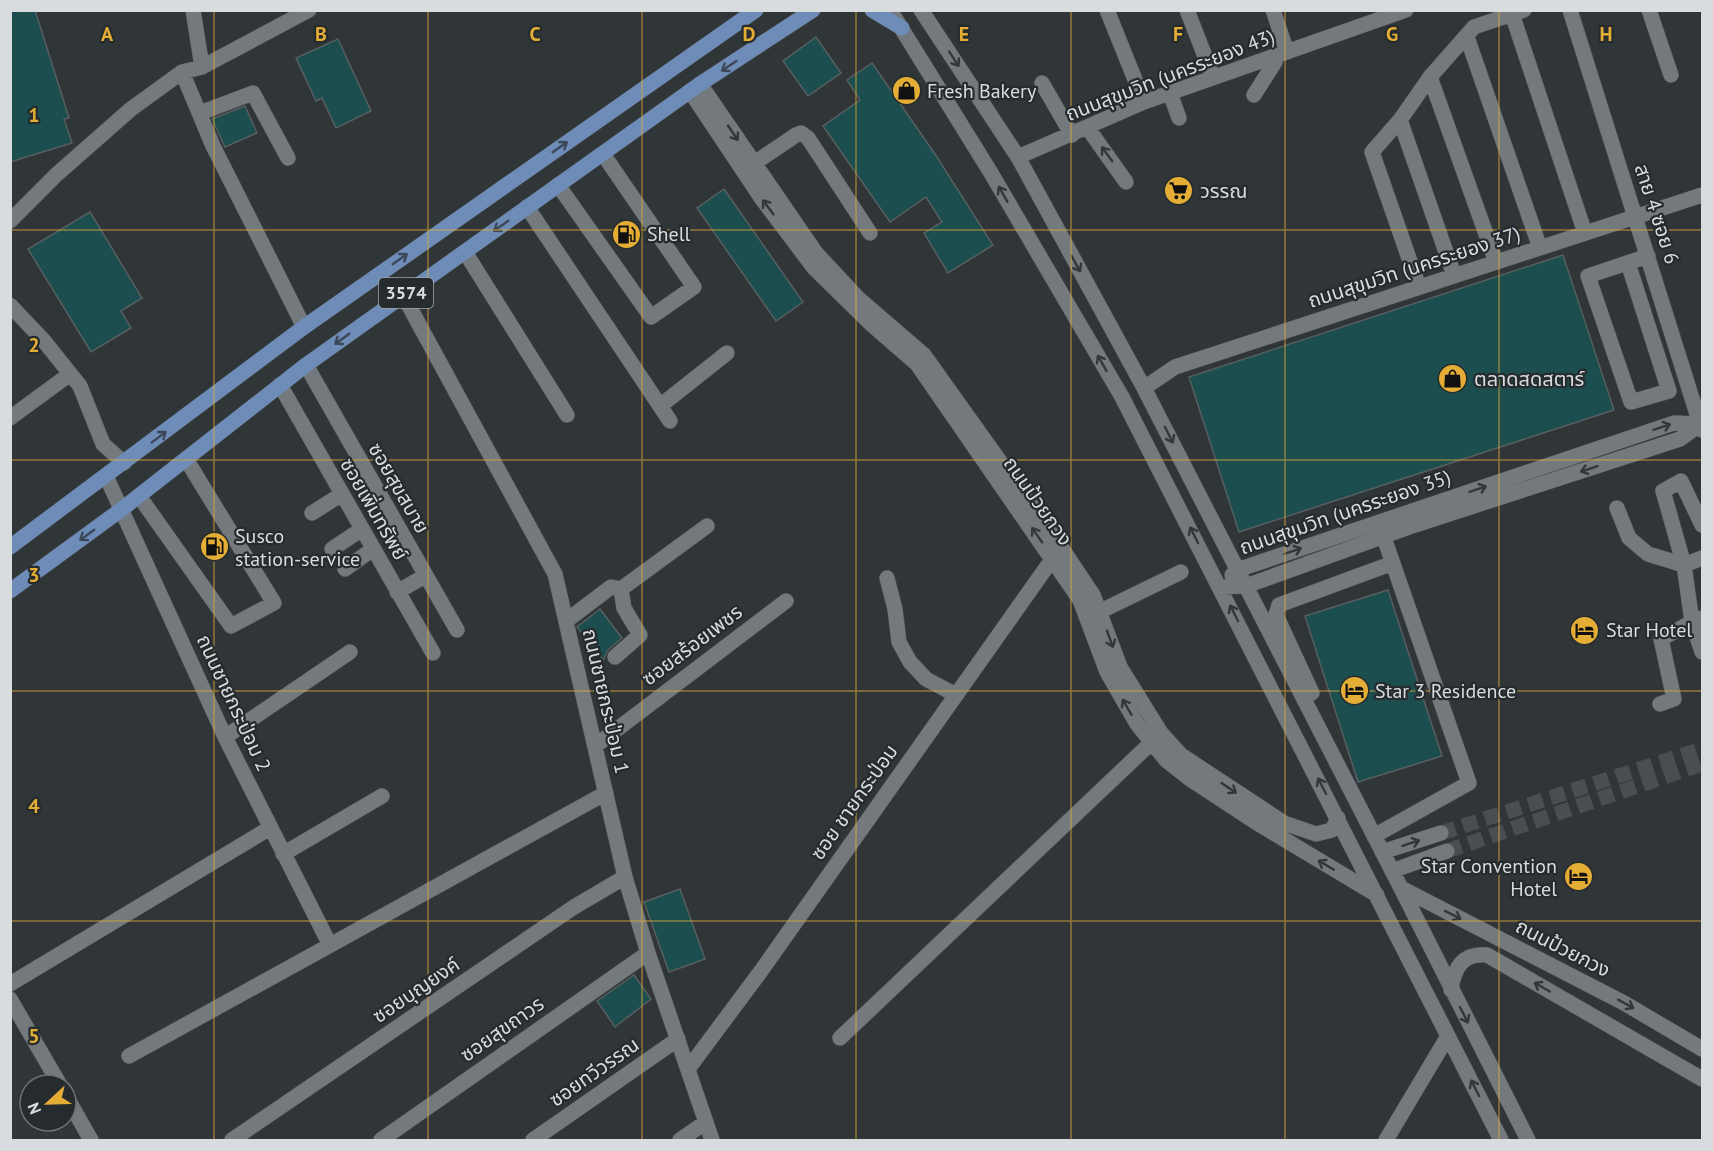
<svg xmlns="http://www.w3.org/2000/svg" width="1713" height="1151" font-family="'PT Sans','Noto Sans Thai',sans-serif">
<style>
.building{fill:#1c4e50;stroke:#575f5f;stroke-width:1.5}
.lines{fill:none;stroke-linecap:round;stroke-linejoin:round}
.minor-tunnel{stroke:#494e51;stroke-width:15;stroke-dasharray:15 8;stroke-linecap:butt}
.minor-casing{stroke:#4e5255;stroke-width:16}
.major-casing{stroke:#4e5255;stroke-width:16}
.minor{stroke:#73797d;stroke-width:15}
.major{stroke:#6e8cb8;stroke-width:15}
.oneway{stroke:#32373a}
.oneway2{stroke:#3c4857}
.grid{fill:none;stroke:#e4ad35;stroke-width:1.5;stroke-opacity:0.55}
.labels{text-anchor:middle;stroke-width:4.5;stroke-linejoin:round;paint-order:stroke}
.shield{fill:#262b2e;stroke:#a3a7a9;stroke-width:1.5}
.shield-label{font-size:18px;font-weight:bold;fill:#d9dcde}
.street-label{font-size:20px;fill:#d9dcde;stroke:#262b2e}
.poi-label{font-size:20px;fill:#d9dcde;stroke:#262b2e;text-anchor:start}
.grid-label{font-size:20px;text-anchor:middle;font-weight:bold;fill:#e4ad35;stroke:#262b2e;stroke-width:4.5;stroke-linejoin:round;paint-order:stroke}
</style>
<rect width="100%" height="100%" fill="#303538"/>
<path class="building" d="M 10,10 L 35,10 L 69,118 L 64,119 L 72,143 L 10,162 Z
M 816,37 L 841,73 L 808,96 L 783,61 Z
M 338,39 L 371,111 L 336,128 L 322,98 L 316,101 L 296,58 Z
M 872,63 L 935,154 L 993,245 L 948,273 L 924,233 L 942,222 L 926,197 L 890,222 L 823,126 L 860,100 L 847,80 Z
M 245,106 L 257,133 L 225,147 L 212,119 Z
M 724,189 L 803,302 L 776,321 L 697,208 Z
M 90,212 L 142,298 L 121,311 L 131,328 L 91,352 L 28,249 Z
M 1563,255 L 1614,410 L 1239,532 L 1189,377 Z
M 1388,590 L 1442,756 L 1358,782 L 1305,616 Z
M 600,609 L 622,638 L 608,650 L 603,660 L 577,627 Z
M 680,889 L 705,959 L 669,972 L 644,902 Z
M 634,975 L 651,999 L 615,1027 L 597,1001 Z"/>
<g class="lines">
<path class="minor-tunnel" d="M 1441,833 L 1702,749
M 1447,851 L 1702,764"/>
<defs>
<path id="minor" d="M 193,10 L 202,67
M 890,10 L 991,173 L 1122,397 L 1501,1140
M 921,10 L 1018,157 L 1144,388 L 1401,888 L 1528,1140
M 1107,10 L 1144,102
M 1187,10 L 1213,77
M 1273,10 L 1287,52
M 1570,10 L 1702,430
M 1649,10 L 1671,75
M 1512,14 L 1585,233
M 1467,37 L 1540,248
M 182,72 L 213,146 L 304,327
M 1430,77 L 1496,262
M 1042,83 L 1072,135
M 700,84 L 816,253 L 859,299 L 924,355 L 1061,547 L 1093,595 L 1120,667 L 1161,733 L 1181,755 L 1284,823 L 1316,834 L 1332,830 L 1338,818
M 690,91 L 762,199 L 814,268 L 870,323 L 917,364 L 1080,600 L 1107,672 L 1137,724 L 1166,760 L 1190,779 L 1257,823 L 1377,895
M 1170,93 L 1179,118
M 1254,95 L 1275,62 L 1274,56
M 200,113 L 253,93 L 288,158
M 1400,120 L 1454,275
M 1087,127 L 1126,182
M 1018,157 L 1144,102 L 1406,10
M 753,164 L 796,135 L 801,133 L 808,138 L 870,233
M 558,185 L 651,317 L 694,287 L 603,154
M 527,207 L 670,421
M 10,221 L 56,175 L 131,109 L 182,72 L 202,67 L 309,10
M 465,252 L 567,415
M 1628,263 L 1669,391 L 1631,402 L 1588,276 L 1648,256
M 1419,287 L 1372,152 L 1400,120 L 1430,77 L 1474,27 L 1524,10
M 403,295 L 555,574 L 625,877 L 648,953 L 712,1140
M 10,305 L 44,341 L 80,386 L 103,444 L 124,463
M 306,365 L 457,630
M 280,385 L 433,653
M 1144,388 L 1175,367 L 1702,195
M 660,406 L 727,353
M 10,418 L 70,374
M 106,476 L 225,737 L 330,945
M 139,496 L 231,626 L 274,603 L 186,459
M 1617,508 L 1629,538 L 1648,554 L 1684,565 L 1702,558
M 312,513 L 342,494
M 1702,525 L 1681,481 L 1663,491 L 1684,565 L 1692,622 L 1702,618
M 332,549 L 362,529
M 345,569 L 373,549
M 1232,575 L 1237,570 L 1674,423 L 1701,424
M 887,578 L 895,609 L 899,642 L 910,662 L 926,679 L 956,695
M 1220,587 L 1246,586 L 1412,526 L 1680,439 L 1702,423
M 397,592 L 425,576
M 1099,612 L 1181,572
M 566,621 L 611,587 L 621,589 L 707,526
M 615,657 L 640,635 L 624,608 L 621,589
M 1312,693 L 1276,615 L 1279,605 L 1393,563
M 1660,704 L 1674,699 L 1661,639 L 1692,622 L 1702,652
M 225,737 L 350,652
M 595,746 L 786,601
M 1374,836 L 1469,783 L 1381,529
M 1382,852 L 1441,833
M 283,854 L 382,796
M 1392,871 L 1447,851
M 1401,888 L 1624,1003 L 1702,1049
M 10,984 L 270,828
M 1451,990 C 1454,968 1462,953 1487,955 L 1702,1079
M 10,999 L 60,1085
M 840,1038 L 1152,742
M 129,1056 L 606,793
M 688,1069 L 761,971 L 1053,558
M 66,1096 L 91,1140
M 232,1140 L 574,907 L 625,877
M 381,1140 L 648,953
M 533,1140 L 678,1039
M 680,1140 L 706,1122
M 1386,1140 L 1448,1036"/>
<path id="major" d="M 872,10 L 902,28
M 10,547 L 304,327 L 756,10
M 10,591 L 122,509 L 306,365 L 700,84 L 813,10"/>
</defs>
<use href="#minor" class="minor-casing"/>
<use href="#major" class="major-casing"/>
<use href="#minor" class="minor"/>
<use href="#major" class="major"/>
</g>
<defs><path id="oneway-shaft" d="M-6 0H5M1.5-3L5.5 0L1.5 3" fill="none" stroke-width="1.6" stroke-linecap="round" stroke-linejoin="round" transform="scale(1.5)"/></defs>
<g class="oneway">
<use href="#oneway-shaft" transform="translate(954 59) rotate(57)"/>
<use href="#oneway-shaft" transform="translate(733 133) rotate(56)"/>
<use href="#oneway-shaft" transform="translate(1107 154) rotate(-126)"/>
<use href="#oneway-shaft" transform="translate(1003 194) rotate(-120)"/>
<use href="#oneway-shaft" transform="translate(768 207) rotate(-127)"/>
<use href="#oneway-shaft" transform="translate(1076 264) rotate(61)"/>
<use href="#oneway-shaft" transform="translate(1102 363) rotate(-120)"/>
<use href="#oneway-shaft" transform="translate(1662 427) rotate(-19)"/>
<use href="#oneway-shaft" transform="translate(1169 435) rotate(63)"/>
<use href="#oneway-shaft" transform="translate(1589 469) rotate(162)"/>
<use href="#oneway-shaft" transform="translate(1478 489) rotate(-19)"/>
<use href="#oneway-shaft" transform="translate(1037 535) rotate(-125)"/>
<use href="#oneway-shaft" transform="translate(1194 535) rotate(-117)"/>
<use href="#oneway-shaft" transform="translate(1293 551) rotate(-19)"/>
<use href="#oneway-shaft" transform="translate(1234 613) rotate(-117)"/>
<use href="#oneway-shaft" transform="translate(1110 639) rotate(70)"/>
<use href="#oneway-shaft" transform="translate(1127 707) rotate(-120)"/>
<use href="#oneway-shaft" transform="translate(1322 786) rotate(-117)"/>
<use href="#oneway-shaft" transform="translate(1229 788) rotate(34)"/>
<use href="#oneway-shaft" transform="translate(1411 843) rotate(-18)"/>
<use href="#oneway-shaft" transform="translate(1326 865) rotate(-149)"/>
<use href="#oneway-shaft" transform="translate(1453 915) rotate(27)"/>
<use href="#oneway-shaft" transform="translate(1542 987) rotate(-150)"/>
<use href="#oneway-shaft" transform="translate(1626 1004) rotate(29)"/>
<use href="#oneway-shaft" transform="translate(1464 1015) rotate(63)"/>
<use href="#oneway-shaft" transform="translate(1475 1088) rotate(-117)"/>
</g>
<g class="oneway2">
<use href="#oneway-shaft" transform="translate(729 66) rotate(147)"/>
<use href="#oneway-shaft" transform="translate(560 147) rotate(-35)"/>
<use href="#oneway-shaft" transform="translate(501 226) rotate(145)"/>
<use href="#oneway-shaft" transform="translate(400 259) rotate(-35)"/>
<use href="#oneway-shaft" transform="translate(342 339) rotate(144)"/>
<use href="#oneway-shaft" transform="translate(159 437) rotate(-37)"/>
<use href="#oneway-shaft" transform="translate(87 535) rotate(144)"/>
</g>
<path class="grid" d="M 214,10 L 214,1140M 428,10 L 428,1140M 642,10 L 642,1140M 856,10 L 856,1140M 1071,10 L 1071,1140M 1285,10 L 1285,1140M 1499,10 L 1499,1140M 10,230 L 1702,230M 10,460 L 1702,460M 10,691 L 1702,691M 10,921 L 1702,921"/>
<defs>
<symbol id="shop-disc" viewBox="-11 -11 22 22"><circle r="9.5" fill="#e4ad35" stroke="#262b2e"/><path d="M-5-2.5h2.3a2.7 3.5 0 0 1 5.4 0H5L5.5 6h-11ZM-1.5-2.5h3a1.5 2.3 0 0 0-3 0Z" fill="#111"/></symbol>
<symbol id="supermarket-disc" viewBox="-11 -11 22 22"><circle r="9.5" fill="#e4ad35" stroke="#262b2e"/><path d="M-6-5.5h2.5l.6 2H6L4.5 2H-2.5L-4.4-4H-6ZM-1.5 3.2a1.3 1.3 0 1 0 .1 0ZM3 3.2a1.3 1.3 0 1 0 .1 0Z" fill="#111"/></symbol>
<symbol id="fuel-disc" viewBox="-11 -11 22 22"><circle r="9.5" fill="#e4ad35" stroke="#262b2e"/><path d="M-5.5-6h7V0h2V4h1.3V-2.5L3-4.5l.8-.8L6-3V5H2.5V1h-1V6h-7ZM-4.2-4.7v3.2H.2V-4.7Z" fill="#111"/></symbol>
<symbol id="hotel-disc" viewBox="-11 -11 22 22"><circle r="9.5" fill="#e4ad35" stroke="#262b2e"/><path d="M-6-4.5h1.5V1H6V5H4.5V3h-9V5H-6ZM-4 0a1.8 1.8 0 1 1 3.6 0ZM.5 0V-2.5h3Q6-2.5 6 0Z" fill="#111"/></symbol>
</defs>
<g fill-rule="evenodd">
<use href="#shop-disc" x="890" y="74" width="33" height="33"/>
<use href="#supermarket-disc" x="1162" y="174" width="33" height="33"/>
<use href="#fuel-disc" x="610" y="218" width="33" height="33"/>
<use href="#shop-disc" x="1436" y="362" width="33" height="33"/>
<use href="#fuel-disc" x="198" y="530" width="33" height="33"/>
<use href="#hotel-disc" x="1568" y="614" width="33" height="33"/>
<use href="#hotel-disc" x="1338" y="674" width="33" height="33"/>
<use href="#hotel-disc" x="1562" y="860" width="33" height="33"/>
</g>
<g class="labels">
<rect class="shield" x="379" y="278" width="54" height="30" rx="4.5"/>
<g class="shield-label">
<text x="406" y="299">3574</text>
</g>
<g class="street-label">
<text transform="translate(1170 75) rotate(-21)" y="7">ถนนสุขุมวิท (นครระยอง 43)</text>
<text transform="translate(1657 214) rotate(72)" y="7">สาย 4 ซอย 6</text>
<text transform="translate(1414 267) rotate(-18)" y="7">ถนนสุขุมวิท (นครระยอง 37)</text>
<text transform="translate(399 488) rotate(60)" y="7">ซอยสุขสบาย</text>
<text transform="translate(1038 501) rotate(55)" y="7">ถนนป้วยกวง</text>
<text transform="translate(374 509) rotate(60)" y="7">ซอยเพิ่มทรัพย์</text>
<text transform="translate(1345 512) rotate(-19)" y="7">ถนนสุขุมวิท (นครระยอง 35)</text>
<text transform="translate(692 645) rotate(-37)" y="7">ซอยสร้อยเพชร</text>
<text transform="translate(606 701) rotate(77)" y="7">ถนนชายกระป่อม 1</text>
<text transform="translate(234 703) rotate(65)" y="7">ถนนชายกระป่อม 2</text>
<text transform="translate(854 802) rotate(-55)" y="7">ซอย ชายกระป่อม</text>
<text transform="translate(1563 948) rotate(27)" y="7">ถนนป้วยกวง</text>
<text transform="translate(416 990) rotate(-34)" y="7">ซอยบุญยงค์</text>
<text transform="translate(502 1029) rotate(-35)" y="7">ซอยสุขถาวร</text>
<text transform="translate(594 1072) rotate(-35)" y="7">ซอยทวีวรรณ</text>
</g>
<g class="poi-label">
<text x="927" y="98">Fresh Bakery</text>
<text x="1200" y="198">วรรณ</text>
<text x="647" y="241">Shell</text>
<text x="1474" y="386">ตลาดสดสตาร์</text>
<text x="235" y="543">Susco<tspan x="235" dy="23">station-service</tspan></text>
<text x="1606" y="637">Star Hotel</text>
<text x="1375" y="698">Star 3 Residence</text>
<text x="1557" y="873" text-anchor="end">Star Convention<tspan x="1557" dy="23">Hotel</tspan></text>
</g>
</g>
<g class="grid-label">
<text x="107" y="41">A</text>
<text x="321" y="41">B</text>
<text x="535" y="41">C</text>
<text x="749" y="41">D</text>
<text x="964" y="41">E</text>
<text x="1178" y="41">F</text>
<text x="1392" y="41">G</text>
<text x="1606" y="41">H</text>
<text x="34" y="122">1</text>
<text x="34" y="352">2</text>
<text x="34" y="582">3</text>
<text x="34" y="813">4</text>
<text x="34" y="1043">5</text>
</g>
<rect width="1713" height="1151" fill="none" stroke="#d9dcde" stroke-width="24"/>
<g transform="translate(48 1103) rotate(248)"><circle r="28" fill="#262b2e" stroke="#6e7274" stroke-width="1.5"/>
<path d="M0-4.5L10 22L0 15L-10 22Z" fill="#e4ad35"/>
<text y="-9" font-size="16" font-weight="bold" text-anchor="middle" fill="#d9dcde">N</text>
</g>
</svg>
